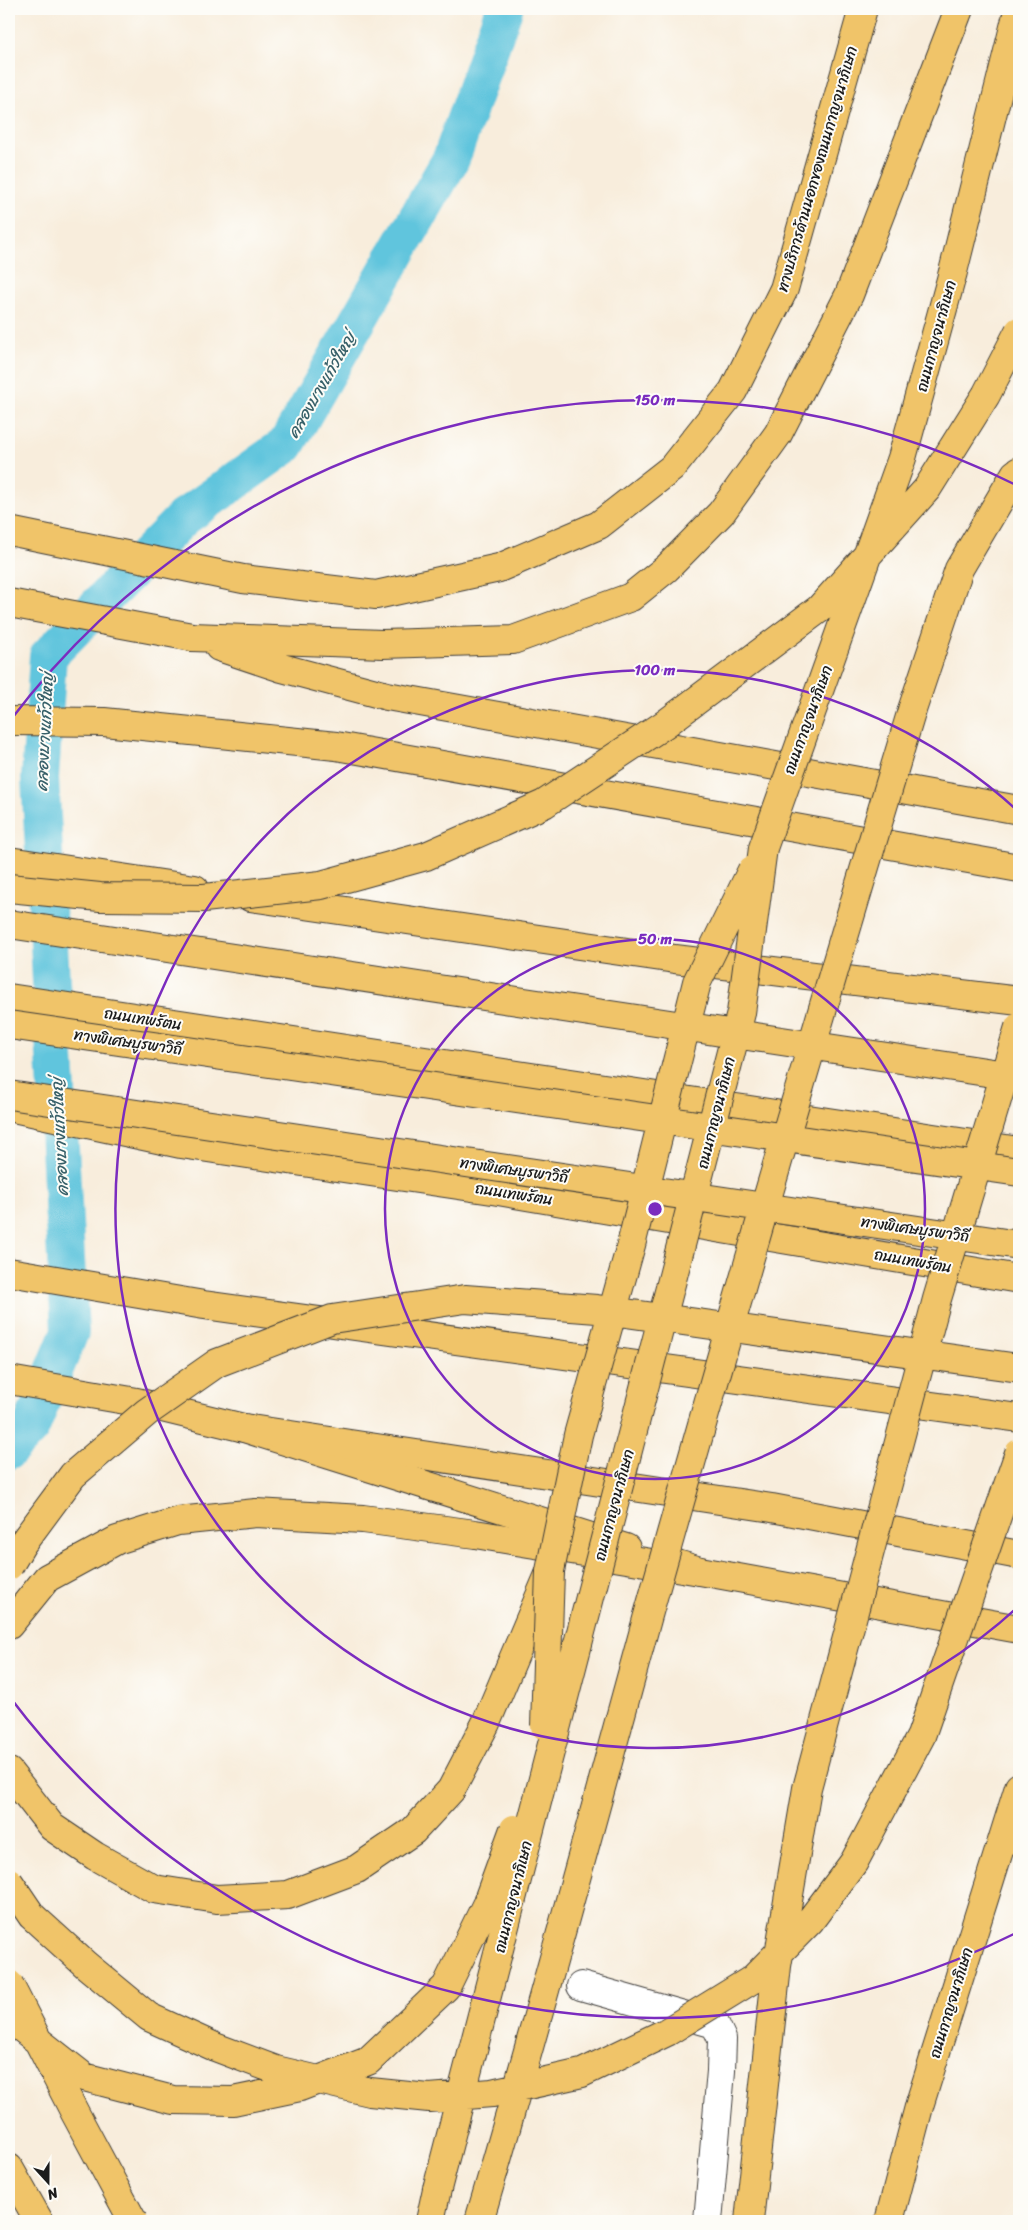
<svg xmlns="http://www.w3.org/2000/svg" width="1028" height="2230" font-family="Sriracha,'Playpen Sans Thai',sans-serif">
<style>
.lines{fill:none;stroke-linecap:round;stroke-linejoin:round}
.canal{stroke:#60c5dd;stroke-width:38}
.minor-casing{stroke:#3d3b39;stroke-width:30}
.major-casing{stroke:#3d3b39;stroke-width:30}
.highway-casing{stroke:#3d3b39;stroke-width:30}
.minor{stroke:#fff;stroke-width:28}
.major{stroke:#f0c469;stroke-width:28}
.highway{stroke:#f0c469;stroke-width:28}
.highway-bridge-casing{stroke:#3d3b39;stroke-width:30;stroke-linecap:butt}
.highway-bridge{stroke:#f0c469;stroke-width:28}
.ring{fill:none;stroke:#7b2cbf;stroke-width:2.5}
.labels{text-anchor:middle;stroke-width:4;stroke-linejoin:round;paint-order:stroke}
.street-label{font-size:15px;fill:#1c1c1c;stroke:#fdfcf7}
.water-label{font-size:16px;font-style:italic;fill:#376069;stroke:#fdfcf7}
.centre{fill:#7b2cbf;stroke:#fdfcf7;stroke-width:2.5}
.ring-label{font-size:15px;text-anchor:middle;font-weight:bold;fill:#7b2cbf;stroke:#fdfcf7;stroke-width:4;stroke-linejoin:round;paint-order:stroke}
</style>
<rect width="100%" height="100%" fill="#fdfcf7"/>
<filter id="ink" filterUnits="userSpaceOnUse"><feTurbulence type="fractalNoise" baseFrequency=".02" numOctaves="2"/><feDisplacementMap in="SourceGraphic" scale="10" xChannelSelector="R" yChannelSelector="G"/><feConvolveMatrix kernelMatrix="1 2 1 2 8 2 1 2 1" color-interpolation-filters="sRGB"/></filter>
<filter id="wash" filterUnits="userSpaceOnUse"><feTurbulence type="fractalNoise" baseFrequency=".0096" numOctaves="4" result="noise"/><feDisplacementMap in="SourceGraphic" scale="20" xChannelSelector="R" yChannelSelector="G"/><feGaussianBlur stdDeviation="1.12" result="paint"/><feColorMatrix in="noise" values="0 0 0 0 0 0 0 0 0 0 0 0 0 0 0 0 0 1.4 0 .05"/><feComposite in="paint" operator="in"/></filter>
<g filter="url(#wash)">
<rect width="100%" height="100%" fill="#f8eddc"/>
<g class="lines">
<path class="canal" d="M 9,1450 L 31,1427 L 70,1332 L 40,778 L 48,656 L 183,518 L 286,445 L 451,159 L 504,9"/>
</g>
</g>
<g filter="url(#ink)">
<g class="lines">
<defs>
<path id="minor" d="M 581,1986 L 715,2024 L 722,2039 L 721,2071 L 708,2221"/>
<path id="major" d="M 9,531 L 243,579 L 376,595 L 499,568 L 599,525 L 672,468 L 733,391 L 784,289 L 863,9
M 9,861 L 195,889
M 250,897 L 675,959 L 1019,1001
M 9,1272 L 204,1305 L 1019,1418
M 9,1380 L 137,1402 L 244,1428 L 626,1548
M 677,1564 L 700,1571 L 1019,1629"/>
<path id="highway" d="M 9,603 L 192,637 L 383,644 L 513,640 L 631,597 L 667,568 L 721,513 L 778,434 L 849,295 L 959,9
M 219,647 L 282,668 L 387,696 L 1019,810
M 912,710 L 959,569 L 1015,474 L 1019,471
M 9,721 L 104,722 L 336,746 L 1019,868
M 9,998 L 1019,1151
M 18,1109 L 181,1144 L 492,1190 L 1019,1279
M 244,1428 L 772,1508 L 1019,1555
M 9,1625 L 47,1578 L 117,1540 L 178,1521 L 256,1513 L 363,1519 L 475,1534 L 700,1571
M 9,1772 L 52,1827 L 95,1856 L 154,1889 L 217,1899 L 288,1895 L 357,1869 L 413,1831 L 451,1790 L 486,1723 L 550,1572
M 9,2168 L 39,2221
M 430,2221 L 437,2189
M 479,2221 L 494,2170
M 889,2221 L 920,2103 L 1019,1787"/>
</defs>
<use href="#minor" class="minor-casing"/>
<use href="#major" class="major-casing"/>
<use href="#highway" class="highway-casing"/>
<use href="#minor" class="minor"/>
<use href="#major" class="major"/>
<use href="#highway" class="highway"/>
<defs>
<path id="highway-bridge" d="M 9,888 L 100,897 L 204,898 L 321,885 L 426,856 L 544,804 L 665,724 L 819,609 L 927,489 L 986,395 L 1019,331
M 9,924 L 1019,1077
M 9,1025 L 1019,1172
M 9,1095 L 1019,1245
M 9,1566 L 22,1544 L 73,1475 L 147,1412 L 217,1363 L 332,1319 L 465,1299 L 597,1309 L 1019,1368
M 545,1726 L 550,1571 L 578,1435 L 631,1245 L 697,982 L 752,870
M 9,1882 L 32,1916 L 86,1965 L 149,2017 L 215,2047 L 276,2070 L 370,2092 L 429,2098 L 492,2093 L 582,2073 L 667,2032 L 753,1979 L 810,1921 L 854,1862 L 921,1736 L 1019,1453
M 9,1984 L 75,2113 L 133,2221
M 9,2018 L 84,2077 L 173,2100 L 233,2101 L 300,2087 L 368,2061 L 446,1987 L 487,1903 L 514,1829
M 494,2170 C 547,1987 597,1803 647,1619 C 732,1315 821,1012 912,710
M 437,2189 L 741,1013 L 763,848 L 902,458 L 953,272 L 1018,11
M 749,2221 L 777,1966 L 807,1788 L 937,1299 L 1019,1027"/>
</defs>
<use href="#highway-bridge" class="highway-bridge-casing"/>
<use href="#highway-bridge" class="highway-bridge"/>
</g>
</g>
<g class="ring">
<circle cx="655" cy="1209" r="270"/>
<path d="M1019 1606A539 539 0 1 1 1019 812"/>
<path d="M1016 1933A809 809 0 0 1 9 1696M9 722A809 809 0 0 1 1016 485"/>
</g>
<g class="labels">
<g class="street-label">
<text transform="translate(817 169) rotate(-74)" y="5">ทางบริการด้านนอกของถนนกาญจนาภิเษก</text>
<text transform="translate(936 336) rotate(-75)" y="5">ถนนกาญจนาภิเษก</text>
<text transform="translate(808 720) rotate(-70)" y="5">ถนนกาญจนาภิเษก</text>
<text transform="translate(143 1019) rotate(9)" y="5">ถนนเทพรัตน</text>
<text transform="translate(128 1042) rotate(8)" y="5">ทางพิเศษบูรพาวิถี</text>
<text transform="translate(716 1113) rotate(-76)" y="5">ถนนกาญจนาภิเษก</text>
<text transform="translate(514 1170) rotate(8)" y="5">ทางพิเศษบูรพาวิถี</text>
<text transform="translate(514 1194) rotate(9)" y="5">ถนนเทพรัตน</text>
<text transform="translate(915 1229) rotate(8)" y="5">ทางพิเศษบูรพาวิถี</text>
<text transform="translate(913 1261) rotate(10)" y="5">ถนนเทพรัตน</text>
<text transform="translate(614 1505) rotate(-75)" y="5">ถนนกาญจนาภิเษก</text>
<text transform="translate(513 1897) rotate(-76)" y="5">ถนนกาญจนาภิเษก</text>
<text transform="translate(951 2003) rotate(-73)" y="5">ถนนกาญจนาภิเษก</text>
</g>
<g class="water-label">
<text transform="translate(321 385) rotate(-60)" y="6">คลองบางแก้วใหญ่</text>
<text transform="translate(44 732) rotate(-87)" y="6">คลองบางแก้วใหญ่</text>
<text transform="translate(59 1137) rotate(-93)" y="6">คลองบางแก้วใหญ่</text>
</g>
</g>
<circle cx="655" cy="1209" r="8" class="centre"/>
<g class="ring-label">
<text x="655" y="405">150 m</text>
<text x="655" y="675">100 m</text>
<text x="655" y="944">50 m</text>
</g>
<rect width="1028" height="2230" fill="none" stroke="#fdfcf7" stroke-width="30"/>
<g transform="translate(48 2182) rotate(159)" stroke="#fdfcf7" stroke-width="4" paint-order="stroke">
<path d="M0-4L9 19L0 12L-9 19Z" fill="#1c1c1c"/>
<text y="-8" font-size="14" font-weight="bold" text-anchor="middle" fill="#1c1c1c">N</text>
</g>
</svg>
